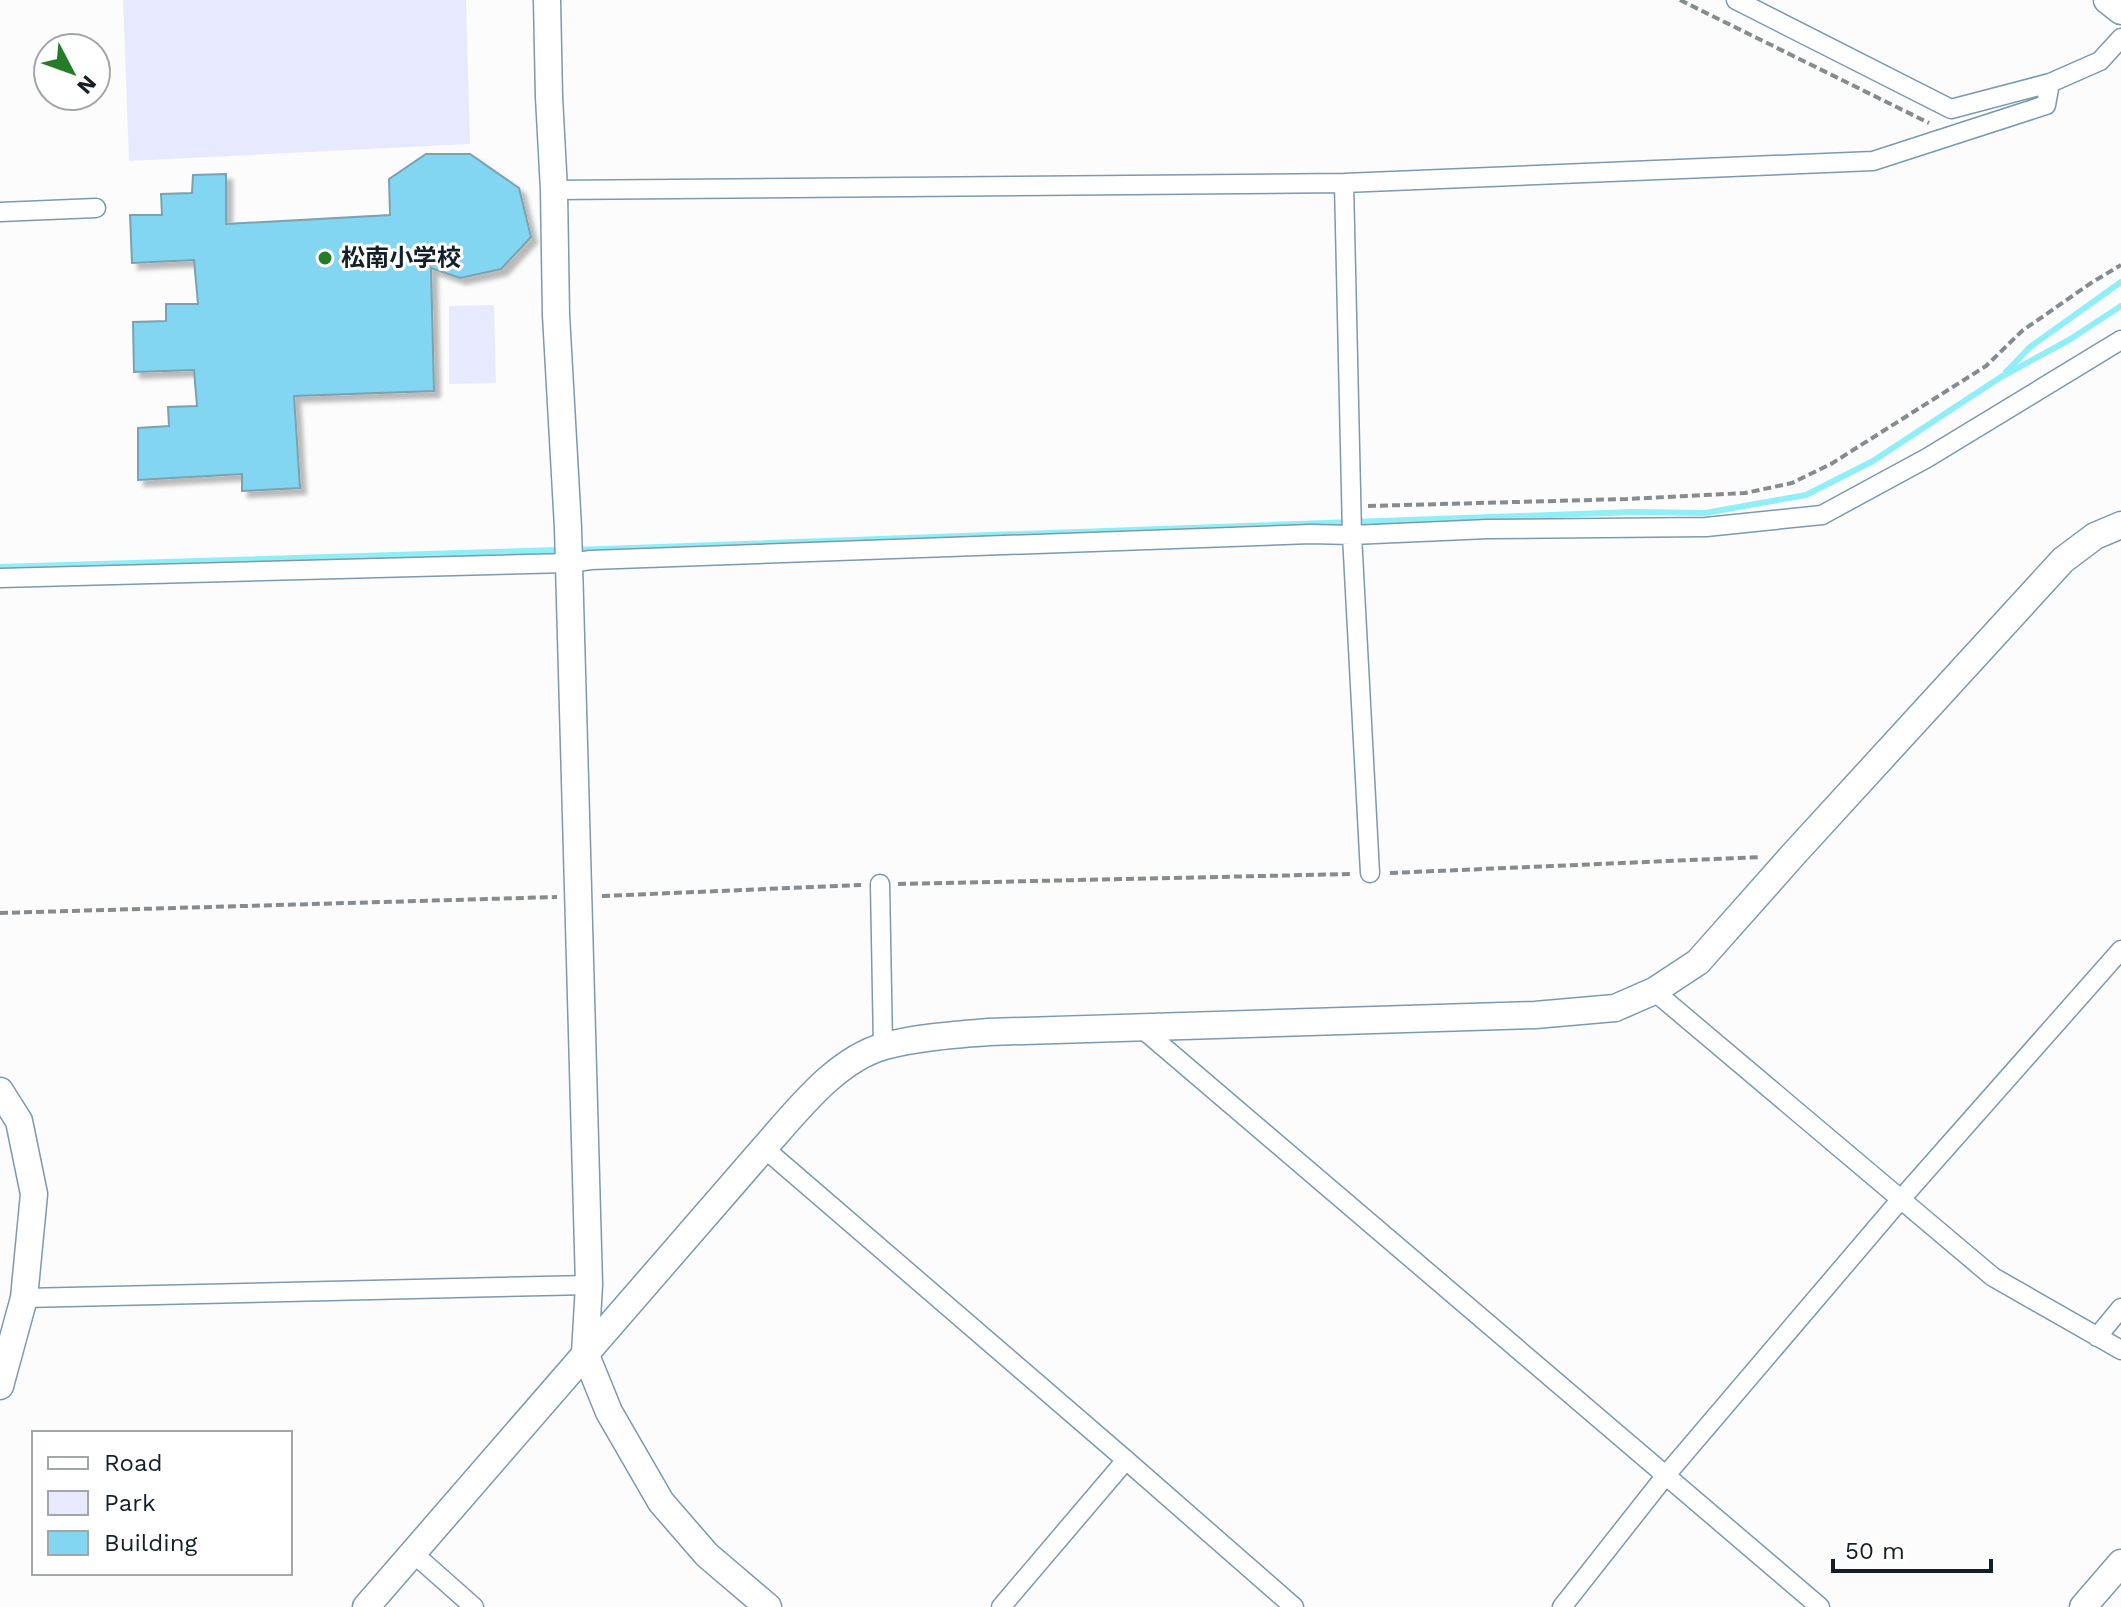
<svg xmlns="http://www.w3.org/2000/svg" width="2121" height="1607" font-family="'Work Sans','Noto Sans JP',sans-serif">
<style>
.green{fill:#e7eaff}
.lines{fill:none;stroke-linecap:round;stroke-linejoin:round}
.stream{stroke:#90eff6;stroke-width:6}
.building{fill:#82d6f2;stroke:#7aa2af;stroke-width:2;filter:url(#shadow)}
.street-casing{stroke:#7b99b0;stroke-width:21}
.secondary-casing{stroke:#7b99b0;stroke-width:29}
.path{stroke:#858b8f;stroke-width:4;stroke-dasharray:8 4;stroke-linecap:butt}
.street{stroke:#fff;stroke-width:18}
.secondary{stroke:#fff;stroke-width:26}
.poi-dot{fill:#247b28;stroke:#fff;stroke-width:3}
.labels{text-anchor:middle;stroke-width:6;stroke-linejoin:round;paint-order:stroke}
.poi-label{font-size:24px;font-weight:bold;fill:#142029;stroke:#fff;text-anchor:start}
</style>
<defs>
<filter id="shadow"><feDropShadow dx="6" dy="6" stdDeviation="2" flood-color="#0004"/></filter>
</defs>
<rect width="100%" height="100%" fill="#fcfcfc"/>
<path class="green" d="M 123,0 L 466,0 L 470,144 L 129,161 Z
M 494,305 L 496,383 L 449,384 L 449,306 Z"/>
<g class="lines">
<path class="stream" d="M 2006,372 L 2030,347 L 2121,282
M 575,550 L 1633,512 L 1705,513 L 1806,495 L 1873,461 L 2001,377 L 2069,340 L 2121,306
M 0,567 L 560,550"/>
</g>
<path class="building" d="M 426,154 L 470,154 L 519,188 L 531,237 L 501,269 L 460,278 L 431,268 L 434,391 L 294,396 L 300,488 L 242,491 L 242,474 L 138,480 L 138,428 L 169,426 L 168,407 L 197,406 L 194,370 L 134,372 L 133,322 L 166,321 L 166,304 L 198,304 L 194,260 L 132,263 L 130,215 L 162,215 L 161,194 L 192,193 L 193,175 L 226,174 L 226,224 L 390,215 L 389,179 Z"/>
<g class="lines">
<defs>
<path id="street" d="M 1736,0 L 1951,109 L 2050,83 L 2100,61 L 2121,38
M 1344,183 L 1352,535 L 1370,873
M 554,190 L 1344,183 L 1873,161 L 2046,105 L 2050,83
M 0,212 L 96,208
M 0,578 L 569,563 L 591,560 L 1311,534 L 1352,535 L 1488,529 L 1706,527 L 1822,515 L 1927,458 L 2121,340
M 880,884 L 883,1046
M 1654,991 L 1993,1277 L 2121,1350
M 1139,1026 L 1820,1607
M 764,1148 L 1126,1460 L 1294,1607
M 24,1298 L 589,1285
M 2097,1337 L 2121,1308
M 413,1553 L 474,1607
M 1001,1607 L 1126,1460
M 1562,1607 L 1666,1475 L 1901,1199 L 2121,950"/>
<path id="secondary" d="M 547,0 L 549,97 L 554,190 L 556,315 L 568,528 L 589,1285 L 585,1353 L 609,1412 L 661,1502 L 707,1555 L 768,1607
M 2107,0 L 2121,11
M 0,1091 L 19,1121 L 34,1194 L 24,1298 L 0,1386
M 366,1607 L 764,1148 C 796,1112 836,1059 885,1046 C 918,1037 954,1035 989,1032 L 1535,1015 L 1615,1008 L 1654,991 L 1698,962 L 1792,856 L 2063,560 L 2095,536 L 2121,525
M 2083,1607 L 2121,1563"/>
</defs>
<use href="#street" class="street-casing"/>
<use href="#secondary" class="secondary-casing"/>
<path class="path" d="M 1680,0 L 1929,123
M 1368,506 L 1627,499 L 1745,493 L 1792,483 L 1831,464 L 1986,366 L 2022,331 L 2091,283 L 2121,265
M 1390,873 L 1761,857
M 898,884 L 1353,874
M 602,896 L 861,885
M 0,913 L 557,897"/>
<use href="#street" class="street"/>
<use href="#secondary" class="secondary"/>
</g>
<circle class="poi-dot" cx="325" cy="258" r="8"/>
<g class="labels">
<g class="poi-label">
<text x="341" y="266">松南小学校</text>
</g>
</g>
<rect x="32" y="1431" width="260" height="144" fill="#ffffff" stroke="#a1a6a9" stroke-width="2"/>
<rect x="48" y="1457" width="40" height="12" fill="#ffffff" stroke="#a1a6a9" stroke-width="2"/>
<text x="104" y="1471" font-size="24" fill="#142029">Road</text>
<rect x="48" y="1491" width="40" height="24" fill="#e7eaff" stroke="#a1a6a9" stroke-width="2"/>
<text x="104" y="1511" font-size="24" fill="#142029">Park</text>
<rect x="48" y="1531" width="40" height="24" fill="#82d6f2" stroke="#a1a6a9" stroke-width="2"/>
<text x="104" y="1551" font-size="24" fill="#142029">Building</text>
<g transform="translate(72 72) rotate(131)"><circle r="38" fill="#ffffff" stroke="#a1a6a9" stroke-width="2"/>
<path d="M0-6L14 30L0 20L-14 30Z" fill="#247b28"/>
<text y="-12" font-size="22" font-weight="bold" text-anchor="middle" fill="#142029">N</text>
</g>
<path d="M1833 1559v12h158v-12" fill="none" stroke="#142029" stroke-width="4"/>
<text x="1845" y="1559" font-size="24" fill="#142029" stroke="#ffffff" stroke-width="6" paint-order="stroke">50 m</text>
</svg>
